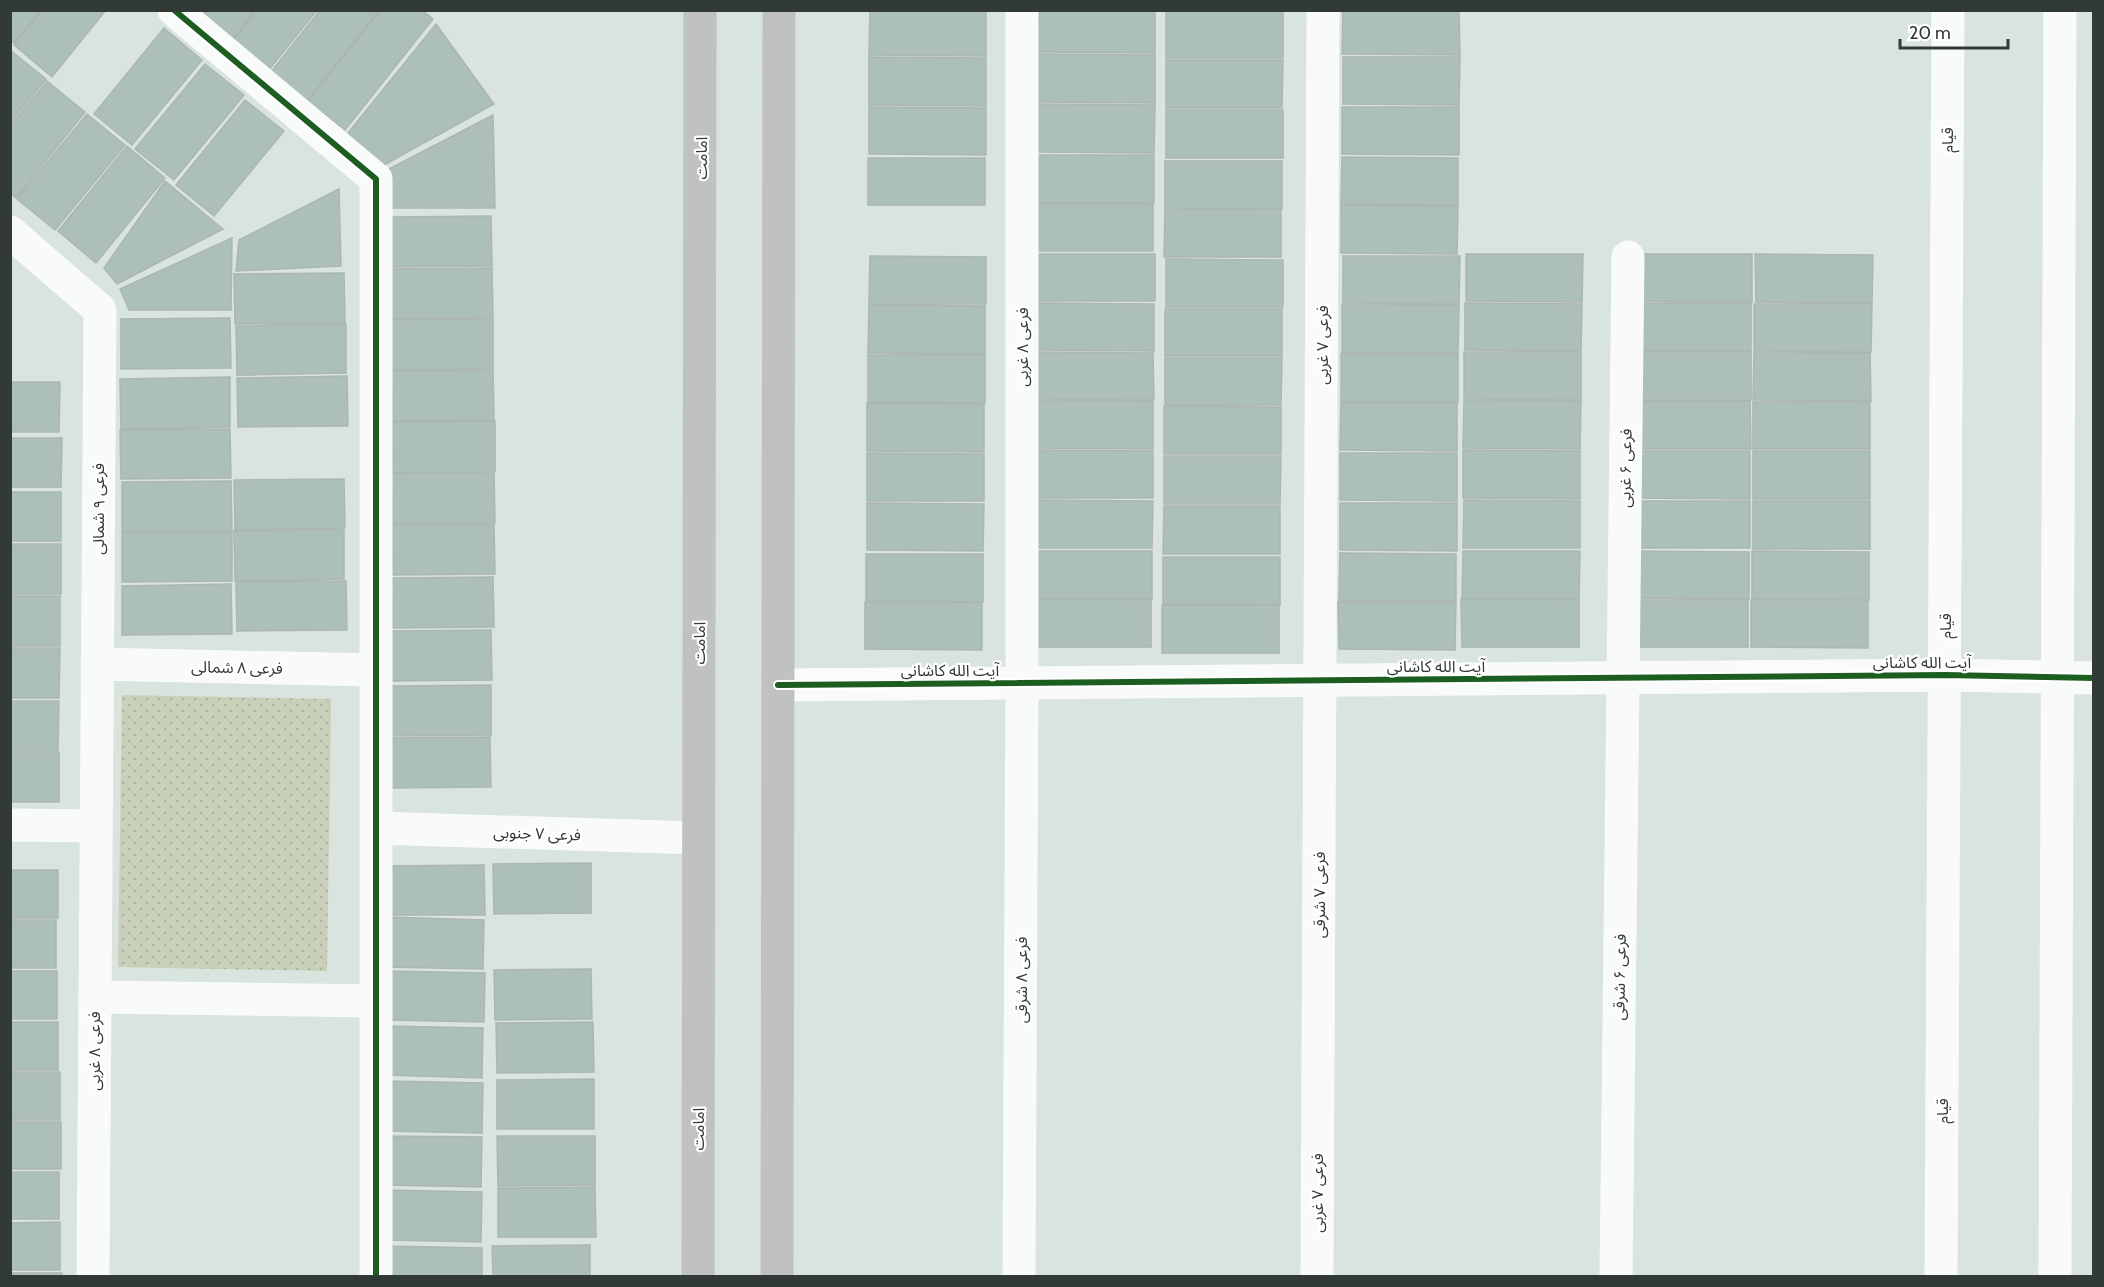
<svg xmlns="http://www.w3.org/2000/svg" width="2104" height="1287" font-family="Cabin,'Noto Sans Arabic',sans-serif">
<style>
.park{fill:url(#park-dots)}
.building{fill:#acbfba;stroke:#acb6b3;stroke-width:1.5}
.lines{fill:none;stroke-linecap:round;stroke-linejoin:round}
.minor{stroke:#f9fbfa;stroke-width:33}
.tertiary{stroke:#f9fbfa;stroke-width:33}
.secondary{stroke:#bfc2bf;stroke-width:33}
.cycleway-casing{stroke:#fff;stroke-width:10}
.cycleway{stroke:#1b5e20;stroke-width:6}
.labels{text-anchor:middle;stroke-width:4.5;stroke-linejoin:round;paint-order:stroke}
.street-label{font-size:16px;fill:#323a36;stroke:#fff}
</style>
<defs>
<pattern id="park-dots" width="8" height="8" patternUnits="userSpaceOnUse" patternTransform="scale(1.5)"><rect width="8" height="8" fill="#c8d0b9"/><path d="M2 2h.1M6 6h.1" fill="none" stroke="#acb3a0" stroke-width="1.8" stroke-linecap="round"/></pattern>
</defs>
<rect width="100%" height="100%" fill="#d9e4de"/>
<path class="park" d="M 122,695 L 331,699 L 327,971 L 118,967 Z"/>
<path class="building" d="M 10,10 L 41,10 L 14,43 L 10,40 Z
M 42,10 L 106,10 L 52,77 L 14,45 Z
M 195,10 L 255,10 L 232,40 Z
M 257,10 L 317,10 L 269,70 L 233,41 Z
M 320,10 L 379,10 L 307,101 L 271,72 Z
M 381,10 L 422,10 L 433,19 L 345,130 L 308,101 Z
M 870,10 L 986,10 L 986,56 L 869,55 Z
M 1039,10 L 1155,10 L 1155,53 L 1038,52 Z
M 1166,10 L 1283,11 L 1283,58 L 1166,58 Z
M 1343,10 L 1459,10 L 1460,55 L 1342,54 Z
M 436,24 L 494,104 L 384,165 L 348,133 Z
M 164,28 L 202,60 L 132,145 L 94,114 Z
M 10,50 L 46,79 L 10,123 Z
M 1038,54 L 1155,55 L 1155,103 L 1038,102 Z
M 869,57 L 986,58 L 986,106 L 869,105 Z
M 1343,57 L 1460,57 L 1459,105 L 1343,104 Z
M 1166,60 L 1283,60 L 1282,108 L 1166,108 Z
M 205,64 L 244,95 L 174,180 L 135,149 Z
M 47,81 L 85,112 L 16,198 L 10,193 L 10,126 Z
M 245,100 L 284,131 L 214,216 L 176,185 Z
M 1038,104 L 1155,105 L 1154,153 L 1038,152 Z
M 869,107 L 986,108 L 986,155 L 869,154 Z
M 1342,107 L 1459,107 L 1459,155 L 1342,154 Z
M 1166,110 L 1283,110 L 1283,158 L 1166,158 Z
M 87,114 L 125,145 L 55,230 L 17,199 Z
M 493,115 L 495,208 L 388,208 L 387,170 Z
M 127,146 L 165,178 L 96,263 L 58,231 Z
M 1037,155 L 1154,155 L 1154,203 L 1037,203 Z
M 1342,157 L 1458,158 L 1458,205 L 1341,205 Z
M 868,158 L 985,158 L 985,205 L 868,205 Z
M 1165,161 L 1282,161 L 1282,209 L 1165,208 Z
M 165,181 L 223,229 L 117,284 L 104,268 Z
M 339,189 L 341,266 L 236,271 L 239,240 Z
M 1036,203 L 1153,204 L 1153,251 L 1036,251 Z
M 1341,205 L 1458,206 L 1457,254 L 1341,253 Z
M 1165,209 L 1281,209 L 1281,257 L 1164,257 Z
M 491,216 L 492,266 L 390,267 L 389,217 Z
M 232,238 L 231,310 L 129,310 L 120,289 Z
M 1038,254 L 1155,254 L 1155,301 L 1038,301 Z
M 1466,254 L 1583,254 L 1582,302 L 1466,301 Z
M 1636,254 L 1752,254 L 1752,302 L 1635,301 Z
M 1755,254 L 1873,255 L 1872,303 L 1756,302 Z
M 870,256 L 986,257 L 986,304 L 869,304 Z
M 1343,256 L 1460,256 L 1459,304 L 1343,303 Z
M 1166,259 L 1283,260 L 1283,307 L 1166,307 Z
M 492,268 L 493,318 L 391,319 L 390,269 Z
M 344,273 L 345,323 L 235,324 L 234,274 Z
M 1037,303 L 1154,304 L 1154,351 L 1037,350 Z
M 1465,303 L 1582,304 L 1581,351 L 1465,350 Z
M 1635,303 L 1751,303 L 1751,351 L 1634,351 Z
M 1754,304 L 1872,304 L 1871,352 L 1754,351 Z
M 869,305 L 985,306 L 985,354 L 868,353 Z
M 1342,305 L 1459,305 L 1458,353 L 1342,353 Z
M 1165,309 L 1282,309 L 1282,356 L 1165,356 Z
M 230,318 L 231,368 L 121,369 L 121,319 Z
M 493,319 L 493,369 L 391,370 L 391,320 Z
M 346,324 L 346,373 L 237,375 L 236,326 Z
M 1037,352 L 1153,353 L 1154,400 L 1036,399 Z
M 1464,352 L 1581,352 L 1581,400 L 1464,399 Z
M 1634,352 L 1751,352 L 1751,400 L 1634,400 Z
M 1754,353 L 1870,353 L 1871,401 L 1753,400 Z
M 1341,354 L 1458,354 L 1458,402 L 1341,402 Z
M 868,355 L 985,355 L 985,403 L 868,402 Z
M 1165,358 L 1282,358 L 1281,405 L 1165,405 Z
M 493,370 L 494,420 L 392,421 L 391,371 Z
M 347,376 L 348,426 L 238,427 L 237,378 Z
M 230,377 L 230,427 L 121,429 L 120,379 Z
M 10,382 L 60,382 L 59,432 L 10,432 Z
M 1036,400 L 1153,401 L 1153,449 L 1036,448 Z
M 1464,400 L 1581,401 L 1580,449 L 1463,448 Z
M 1633,401 L 1750,401 L 1751,449 L 1633,449 Z
M 1753,402 L 1870,402 L 1870,449 L 1753,449 Z
M 867,403 L 984,404 L 984,452 L 867,451 Z
M 1341,403 L 1457,403 L 1457,451 L 1340,450 Z
M 1164,406 L 1281,407 L 1281,454 L 1164,454 Z
M 495,421 L 495,472 L 393,473 L 392,422 Z
M 230,429 L 231,478 L 121,479 L 120,430 Z
M 10,438 L 62,438 L 61,487 L 10,487 Z
M 1036,450 L 1153,451 L 1153,498 L 1036,498 Z
M 1463,450 L 1580,451 L 1580,499 L 1463,498 Z
M 1634,451 L 1750,451 L 1750,499 L 1633,498 Z
M 1753,451 L 1870,451 L 1870,499 L 1753,499 Z
M 867,453 L 984,454 L 984,501 L 867,501 Z
M 1340,453 L 1457,453 L 1457,501 L 1340,500 Z
M 1164,456 L 1281,456 L 1280,504 L 1164,504 Z
M 494,472 L 495,523 L 392,524 L 391,473 Z
M 344,479 L 345,528 L 235,530 L 234,480 Z
M 231,481 L 232,531 L 122,532 L 122,482 Z
M 10,492 L 61,492 L 61,541 L 10,541 Z
M 1036,500 L 1153,501 L 1152,548 L 1036,548 Z
M 1464,500 L 1580,501 L 1580,548 L 1463,548 Z
M 1633,501 L 1750,501 L 1750,548 L 1633,548 Z
M 1753,501 L 1870,501 L 1870,549 L 1753,549 Z
M 867,503 L 984,504 L 983,551 L 867,550 Z
M 1340,503 L 1457,503 L 1457,551 L 1340,550 Z
M 1164,506 L 1280,506 L 1280,554 L 1163,554 Z
M 494,524 L 495,574 L 393,575 L 392,525 Z
M 344,529 L 344,579 L 235,581 L 234,531 Z
M 232,532 L 232,581 L 122,582 L 122,533 Z
M 10,544 L 61,544 L 61,594 L 10,594 Z
M 1035,551 L 1152,551 L 1152,599 L 1035,599 Z
M 1463,551 L 1580,551 L 1579,599 L 1462,599 Z
M 1632,551 L 1749,552 L 1749,599 L 1632,598 Z
M 1752,551 L 1869,552 L 1869,600 L 1752,599 Z
M 1340,553 L 1456,554 L 1456,601 L 1339,601 Z
M 866,554 L 983,554 L 983,602 L 866,601 Z
M 1163,557 L 1280,557 L 1280,605 L 1163,604 Z
M 493,577 L 494,627 L 392,628 L 391,578 Z
M 346,581 L 347,630 L 237,631 L 236,582 Z
M 231,584 L 232,634 L 122,635 L 122,586 Z
M 10,596 L 60,596 L 60,646 L 10,646 Z
M 1034,599 L 1151,600 L 1151,647 L 1034,647 Z
M 1461,599 L 1579,600 L 1579,647 L 1462,647 Z
M 1632,600 L 1748,600 L 1748,647 L 1631,647 Z
M 1751,600 L 1868,600 L 1868,648 L 1751,647 Z
M 865,602 L 982,602 L 982,650 L 865,649 Z
M 1338,602 L 1456,602 L 1455,650 L 1339,649 Z
M 1162,605 L 1279,605 L 1279,653 L 1162,653 Z
M 491,630 L 492,680 L 390,681 L 389,631 Z
M 10,648 L 60,648 L 59,698 L 10,698 Z
M 491,685 L 491,735 L 390,736 L 389,686 Z
M 10,701 L 59,701 L 58,751 L 10,751 Z
M 490,737 L 491,787 L 389,788 L 388,738 Z
M 10,753 L 59,753 L 59,802 L 10,802 Z
M 591,863 L 591,913 L 494,914 L 493,864 Z
M 484,865 L 485,915 L 387,915 L 387,866 Z
M 10,870 L 58,870 L 58,918 L 10,918 Z
M 387,917 L 484,920 L 483,969 L 386,967 Z
M 10,920 L 56,920 L 56,968 L 10,968 Z
M 591,969 L 592,1019 L 495,1020 L 494,970 Z
M 10,971 L 57,971 L 57,1019 L 10,1019 Z
M 388,971 L 485,973 L 484,1022 L 387,1020 Z
M 10,1022 L 58,1022 L 58,1070 L 10,1070 Z
M 593,1022 L 594,1072 L 497,1073 L 496,1023 Z
M 386,1026 L 483,1028 L 482,1078 L 385,1075 Z
M 10,1072 L 60,1072 L 60,1120 L 10,1120 Z
M 594,1079 L 594,1129 L 497,1129 L 497,1080 Z
M 386,1081 L 483,1083 L 482,1133 L 385,1131 Z
M 10,1122 L 61,1122 L 61,1169 L 10,1169 Z
M 385,1136 L 482,1137 L 481,1187 L 384,1185 Z
M 497,1136 L 595,1136 L 595,1185 L 498,1186 Z
M 10,1172 L 59,1172 L 59,1219 L 10,1219 Z
M 595,1187 L 596,1237 L 498,1237 L 498,1188 Z
M 385,1190 L 482,1192 L 481,1242 L 384,1240 Z
M 60,1222 L 60,1270 L 10,1270 L 10,1223 Z
M 590,1245 L 590,1276 L 493,1276 L 492,1246 Z
M 385,1246 L 482,1248 L 482,1276 L 384,1276 Z
M 10,1273 L 62,1273 L 62,1276 L 10,1276 Z"/>
<g class="lines">
<path class="minor" d="M 174,10 L 376,179 L 376,1276
M 10,232 L 100,310 L 93,1276
M 97,664 L 376,670
M 10,825 L 96,826
M 376,828 L 698,838
M 95,997 L 376,1001
M 1019,1276 L 1022,683 L 1022,10
M 1317,1276 L 1323,10
M 1616,1276 L 1628,257"/>
<path class="tertiary" d="M 778,685 L 1945,675 L 2094,678
M 1941,1276 L 1948,10
M 2055,1276 L 2060,10"/>
<path class="secondary" d="M 698,1276 L 700,10
M 777,1276 L 779,10"/>
<defs>
<path id="cycleway" d="M 174,10 L 376,179 L 376,1276
M 778,685 L 1945,675 L 2094,678"/>
</defs>
<use href="#cycleway" class="cycleway-casing"/>
<use href="#cycleway" class="cycleway"/>
</g>
<g class="labels">
<g class="street-label">
<text transform="translate(1947 140) rotate(-90)" y="6">قیام</text>
<text transform="translate(701 158) rotate(-90)" y="6">امامت</text>
<text transform="translate(1322 345) rotate(-90)" y="6">فرعی ۷ غربی</text>
<text transform="translate(1022 347) rotate(-90)" y="6">فرعی ۸ غربی</text>
<text transform="translate(1625 468) rotate(-89)" y="6">فرعی ۶ غربی</text>
<text transform="translate(98 509) rotate(-90)" y="6">فرعی ۹ شمالی</text>
<text transform="translate(1945 626) rotate(-90)" y="6">قیام</text>
<text transform="translate(699 643) rotate(-90)" y="6">امامت</text>
<text x="1922" y="668">آیت الله کاشانی</text>
<text x="1436" y="672">آیت الله کاشانی</text>
<text transform="translate(237 667) rotate(1)" y="6">فرعی ۸ شمالی</text>
<text x="950" y="676">آیت الله کاشانی</text>
<text transform="translate(537 833) rotate(2)" y="6">فرعی ۷ جنوبی</text>
<text transform="translate(1319 895) rotate(-90)" y="6">فرعی ۷ شرقی</text>
<text transform="translate(1619 977) rotate(-89)" y="6">فرعی ۶ شرقی</text>
<text transform="translate(1021 980) rotate(-90)" y="6">فرعی ۸ شرقی</text>
<text transform="translate(94 1051) rotate(-90)" y="6">فرعی ۸ غربی</text>
<text transform="translate(1942 1111) rotate(-90)" y="6">قیام</text>
<text transform="translate(698 1129) rotate(-90)" y="6">امامت</text>
<text transform="translate(1317 1193) rotate(-90)" y="6">فرعی ۷ غربی</text>
</g>
</g>
<rect width="2104" height="1287" fill="none" stroke="#323a36" stroke-width="24"/>
<path d="M1900 39v9h108v-9" fill="none" stroke="#323a36" stroke-width="3"/>
<text x="1909" y="39" font-size="18" fill="#323a36" stroke="#ffffff" stroke-width="4.5" paint-order="stroke">20 m</text>
</svg>
